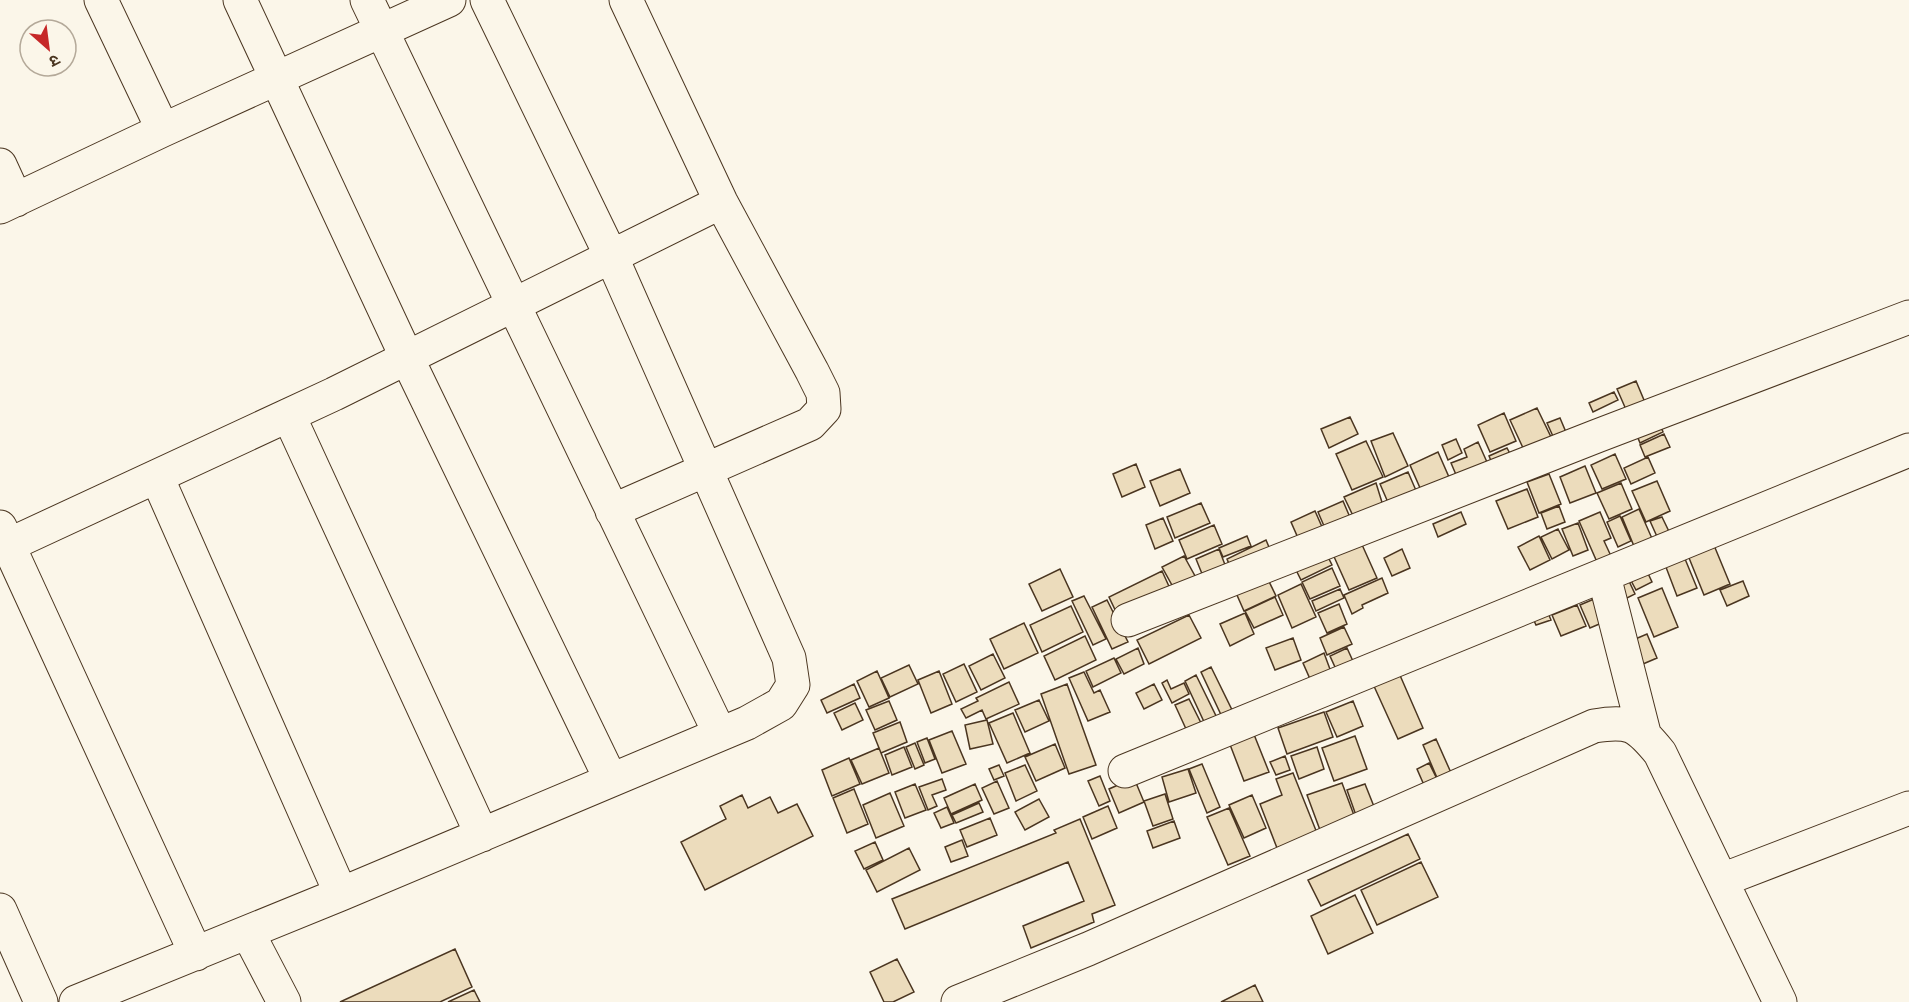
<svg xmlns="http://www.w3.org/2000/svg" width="1909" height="1002" font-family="Spectral,'Noto Sans Devanagari',serif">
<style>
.building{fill:#ecdcbc;stroke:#4a3520;stroke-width:1.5}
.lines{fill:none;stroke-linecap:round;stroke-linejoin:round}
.minor-casing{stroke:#4a3520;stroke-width:35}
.minor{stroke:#fbf6e9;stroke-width:33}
</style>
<rect width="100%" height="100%" fill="#fbf6e9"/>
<path class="building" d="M 1636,381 L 1649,412 L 1631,421 L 1617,389 Z
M 1614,392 L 1618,400 L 1593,412 L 1589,403 Z
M 1537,408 L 1551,437 L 1524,450 L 1510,420 Z
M 1504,413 L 1516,441 L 1490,452 L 1478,425 Z
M 1350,417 L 1358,434 L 1329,448 L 1321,429 Z
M 1560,418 L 1568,437 L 1556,443 L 1547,423 Z
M 1659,422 L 1663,432 L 1640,443 L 1636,433 Z
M 1393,433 L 1408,466 L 1385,477 L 1371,441 Z
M 1664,434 L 1670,447 L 1645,457 L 1640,445 Z
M 1456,439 L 1462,453 L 1448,460 L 1442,445 Z
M 1366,441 L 1383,477 L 1352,490 L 1336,454 Z
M 1478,442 L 1491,471 L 1460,484 L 1451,463 L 1467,457 L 1464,449 Z
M 1507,448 L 1515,463 L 1496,473 L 1489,456 Z
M 1438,452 L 1452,484 L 1424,497 L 1410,465 Z
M 1615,454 L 1626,479 L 1602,489 L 1591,465 Z
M 1648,457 L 1655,473 L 1631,484 L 1624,468 Z
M 1136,464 L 1145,487 L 1122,497 L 1113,474 Z
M 1585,466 L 1596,493 L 1570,503 L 1560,477 Z
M 1180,469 L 1190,493 L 1160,506 L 1150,481 Z
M 1408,472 L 1421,502 L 1393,514 L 1380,484 Z
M 1549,474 L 1561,504 L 1539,513 L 1527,482 Z
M 1657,481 L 1670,511 L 1646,522 L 1632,491 Z
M 1376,483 L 1385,512 L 1357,524 L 1344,497 Z
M 1621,483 L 1632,509 L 1609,519 L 1597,493 Z
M 1527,489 L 1538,517 L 1508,529 L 1496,501 Z
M 1343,501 L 1352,522 L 1327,533 L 1318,512 Z
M 1201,503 L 1210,523 L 1175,538 L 1167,517 Z
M 1559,506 L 1565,522 L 1547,529 L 1541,513 Z
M 1639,509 L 1654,543 L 1636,551 L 1622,517 Z
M 1315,511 L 1326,536 L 1302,547 L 1291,522 Z
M 1461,512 L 1466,524 L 1438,537 L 1433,524 Z
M 1600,512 L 1611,538 L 1604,541 L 1611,556 L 1597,562 L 1579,521 Z
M 1620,516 L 1631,541 L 1618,547 L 1607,522 Z
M 1662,517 L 1675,544 L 1663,550 L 1650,521 Z
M 1163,518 L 1173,541 L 1155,549 L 1146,525 Z
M 1578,523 L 1588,550 L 1573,556 L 1562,529 Z
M 1214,525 L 1222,544 L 1187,559 L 1179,540 Z
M 1558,529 L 1569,550 L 1552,559 L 1541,537 Z
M 1247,536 L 1251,546 L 1223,557 L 1219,548 Z
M 1539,536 L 1550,560 L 1530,570 L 1518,547 Z
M 1359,538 L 1377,578 L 1349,590 L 1331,550 Z
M 1711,538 L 1730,584 L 1704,595 L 1685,548 Z
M 1266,540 L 1271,552 L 1232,571 L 1227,559 Z
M 1219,549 L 1230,578 L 1207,586 L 1196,559 Z
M 1402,549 L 1410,568 L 1392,576 L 1384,558 Z
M 1683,554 L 1697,588 L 1677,596 L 1664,562 Z
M 1327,555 L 1332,565 L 1301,580 L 1295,568 Z
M 1184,556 L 1200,585 L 1178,596 L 1162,567 Z
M 1644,565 L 1652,582 L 1636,590 L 1627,573 Z
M 1332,568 L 1340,586 L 1310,599 L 1302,582 Z
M 1060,569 L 1073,597 L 1042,611 L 1029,584 Z
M 1162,571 L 1172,593 L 1119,618 L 1109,597 Z
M 1264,571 L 1276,596 L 1244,611 L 1233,586 Z
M 1382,578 L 1388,593 L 1362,605 L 1363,608 L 1352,614 L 1344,595 Z
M 1628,579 L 1635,594 L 1617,603 L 1610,588 Z
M 1743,581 L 1749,596 L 1727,606 L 1720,590 Z
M 1301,584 L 1316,617 L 1292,628 L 1278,595 Z
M 1662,588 L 1678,627 L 1654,637 L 1638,598 Z
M 1340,589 L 1344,598 L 1316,611 L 1312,601 Z
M 1084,596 L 1106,639 L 1093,645 L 1072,601 Z
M 1601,596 L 1611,619 L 1590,628 L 1580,605 Z
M 1275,597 L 1283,615 L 1254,628 L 1245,611 Z
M 1107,600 L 1128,642 L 1112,649 L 1092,607 Z
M 1339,604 L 1347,624 L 1327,633 L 1318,613 Z
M 1577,605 L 1586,626 L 1561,636 L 1552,615 Z
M 1071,606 L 1083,632 L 1042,652 L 1030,625 Z
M 1546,608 L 1551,620 L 1536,625 L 1531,614 Z
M 1245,613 L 1254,634 L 1230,646 L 1220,624 Z
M 1189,615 L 1201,638 L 1149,664 L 1137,640 Z
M 1024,623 L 1038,653 L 1004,669 L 990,639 Z
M 1344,627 L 1352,644 L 1327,655 L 1320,638 Z
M 1647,634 L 1657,658 L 1636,667 L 1626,643 Z
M 1085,636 L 1096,660 L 1055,680 L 1044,656 Z
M 1293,638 L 1301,660 L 1275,670 L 1266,648 Z
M 1138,648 L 1144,664 L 1124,674 L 1116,659 Z
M 1347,648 L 1357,670 L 1340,678 L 1330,656 Z
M 1324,653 L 1334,680 L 1314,688 L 1303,663 Z
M 993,654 L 1005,678 L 981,690 L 969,666 Z
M 1114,658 L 1121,673 L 1093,687 L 1086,671 Z
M 964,664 L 977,692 L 956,702 L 943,674 Z
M 909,665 L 918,684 L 890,697 L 881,678 Z
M 1211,667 L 1234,714 L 1223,719 L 1201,672 Z
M 877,671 L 889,698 L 869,707 L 857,681 Z
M 939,671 L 952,704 L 931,713 L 918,680 Z
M 1084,672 L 1094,693 L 1100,690 L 1110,712 L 1088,721 L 1069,678 Z
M 1399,673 L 1423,728 L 1398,739 L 1373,684 Z
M 1196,675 L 1218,720 L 1206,726 L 1185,681 Z
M 1167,680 L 1171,689 L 1184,683 L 1189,694 L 1172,703 L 1162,683 Z
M 1009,682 L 1019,704 L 986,719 L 982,710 L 966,718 L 961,709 L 978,701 L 976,698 Z
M 854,684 L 860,698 L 827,713 L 821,700 Z
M 1067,684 L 1096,765 L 1069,774 L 1041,694 Z
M 1154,684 L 1162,700 L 1144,709 L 1136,693 Z
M 1189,699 L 1207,735 L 1192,742 L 1175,705 Z
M 1039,700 L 1049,721 L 1025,732 L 1015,710 Z
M 889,701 L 897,720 L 875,730 L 866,710 Z
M 1353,701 L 1363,726 L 1337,737 L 1326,712 Z
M 855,703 L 863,720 L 842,730 L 834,713 Z
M 1324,712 L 1333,737 L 1287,754 L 1278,728 Z
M 1013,713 L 1030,753 L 1007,763 L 989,723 Z
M 987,720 L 993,744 L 970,749 L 965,725 Z
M 900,722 L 907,742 L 881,753 L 873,733 Z
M 952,731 L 966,764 L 942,773 L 929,740 Z
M 1253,732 L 1269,772 L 1244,781 L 1229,742 Z
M 1355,736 L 1367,769 L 1334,781 L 1322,748 Z
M 927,738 L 935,759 L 925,763 L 917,742 Z
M 1436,739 L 1452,775 L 1438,780 L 1423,745 Z
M 915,743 L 924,765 L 915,769 L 906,747 Z
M 1055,744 L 1065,768 L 1036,781 L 1025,757 Z
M 904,747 L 912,767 L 892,775 L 885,755 Z
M 1317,747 L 1324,769 L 1299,779 L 1291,756 Z
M 879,748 L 889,773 L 862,784 L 851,760 Z
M 1285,756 L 1290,770 L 1276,775 L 1270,762 Z
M 849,758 L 860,784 L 832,796 L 822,770 Z
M 1429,763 L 1437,779 L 1424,785 L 1417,769 Z
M 1202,764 L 1220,807 L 1207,813 L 1189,769 Z
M 999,765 L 1004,776 L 994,780 L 989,769 Z
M 1025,765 L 1037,791 L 1016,801 L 1005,773 Z
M 1188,769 L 1196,793 L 1169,802 L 1162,777 Z
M 1293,773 L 1317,833 L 1277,848 L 1260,804 L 1282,795 L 1276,779 Z
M 1100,776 L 1110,801 L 1099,806 L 1088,781 Z
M 1134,778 L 1144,802 L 1119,813 L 1109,789 Z
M 942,779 L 946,790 L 932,795 L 937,806 L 928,810 L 919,787 Z
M 997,781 L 1009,808 L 994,814 L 982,788 Z
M 1342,783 L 1355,818 L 1320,830 L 1307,795 Z
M 915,784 L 926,810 L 905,818 L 895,792 Z
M 975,784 L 982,800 L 951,814 L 944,798 Z
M 1365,784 L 1377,814 L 1358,821 L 1347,790 Z
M 854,789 L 868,824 L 847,833 L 833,798 Z
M 890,793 L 904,826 L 876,838 L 863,805 Z
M 1165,794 L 1173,819 L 1153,826 L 1144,801 Z
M 742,795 L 748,808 L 770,797 L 778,813 L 797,804 L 813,836 L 705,890 L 681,842 L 726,819 L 720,806 Z
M 1252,795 L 1266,828 L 1244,838 L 1229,805 Z
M 1039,799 L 1049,817 L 1025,830 L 1015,812 Z
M 979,803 L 983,812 L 956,823 L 952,815 Z
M 1108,806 L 1117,828 L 1092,839 L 1083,817 Z
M 947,807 L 954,823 L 941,828 L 934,813 Z
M 1229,808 L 1250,856 L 1228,865 L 1207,817 Z
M 990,818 L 997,835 L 967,847 L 960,830 Z
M 1080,819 L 1115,905 L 1092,914 L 1094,922 L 1031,948 L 1023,926 L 1084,901 L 1068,862 L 905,929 L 892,899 L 1056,833 L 1054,830 Z
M 1174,821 L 1180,838 L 1153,848 L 1147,831 Z
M 1408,834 L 1420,859 L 1321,906 L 1308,880 Z
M 962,840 L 968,856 L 951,862 L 945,847 Z
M 875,842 L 883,860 L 864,869 L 855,851 Z
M 909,848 L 920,870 L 877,892 L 866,870 Z
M 1421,862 L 1438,897 L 1377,925 L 1361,890 Z
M 1355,895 L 1373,933 L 1328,954 L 1311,916 Z
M 455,949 L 472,987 L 440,1002 L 340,1002 Z
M 897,959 L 914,992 L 893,1002 L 884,1002 L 870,972 Z
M 1255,985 L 1263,1002 L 1221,1002 Z
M 474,990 L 480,1002 L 448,1002 Z"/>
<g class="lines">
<defs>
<path id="minor" d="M 101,0 L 163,130
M 240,0 L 407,358 L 611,780
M 367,0 L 720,734
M 0,165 L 16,200
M 0,207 L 163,130 L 449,0
M 289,416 L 482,835
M 157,477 L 341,894
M 612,511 L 810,424 L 824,409 L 823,393 L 812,371 L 721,202 L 626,0
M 0,527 L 196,954
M 0,549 L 334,394 L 721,202
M 1604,576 L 1644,733
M 1128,620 L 1597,436 L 1909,317
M 1125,771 L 1909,450
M 1722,880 L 1909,808
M 0,910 L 41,1002
M 248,933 L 284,1002
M 76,1002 L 341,894 L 747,723 L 781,704 L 793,685 L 789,658 L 612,258 L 487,0
M 958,1002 L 1088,949 L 1594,726 C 1630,720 1637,725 1660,753 L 1780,1002"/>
</defs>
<use href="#minor" class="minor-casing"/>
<use href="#minor" class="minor"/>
</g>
<g transform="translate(48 48) rotate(152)"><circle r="28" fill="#fbf6e9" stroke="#b4a999" stroke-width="1.5"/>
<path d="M0-4.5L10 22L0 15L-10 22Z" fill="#c62828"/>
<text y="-9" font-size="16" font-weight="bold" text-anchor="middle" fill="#4a3520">उ</text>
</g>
</svg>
